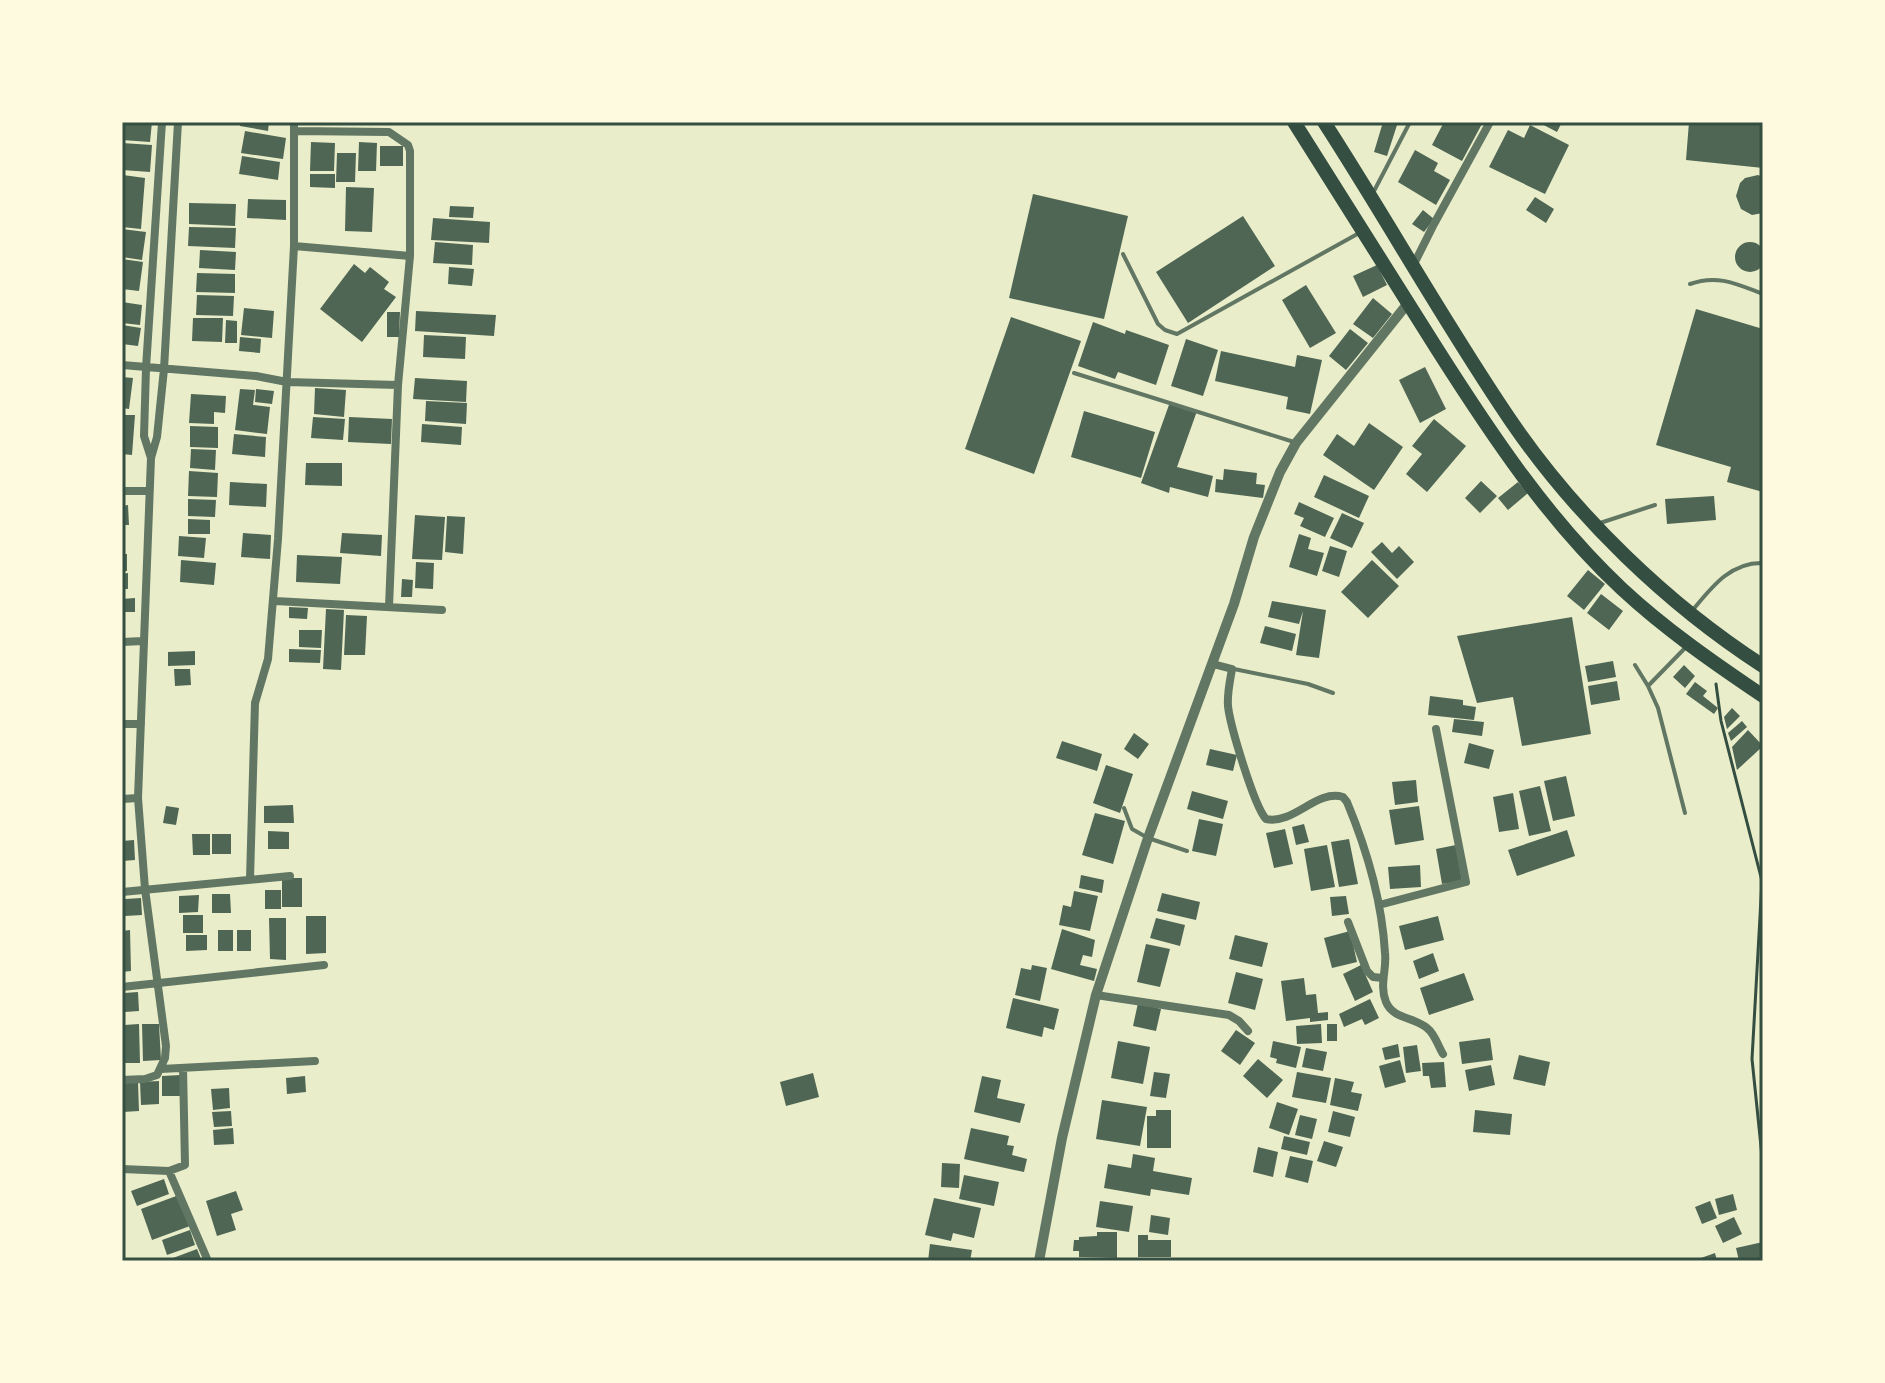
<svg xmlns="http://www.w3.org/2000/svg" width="1885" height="1383" font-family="Quicksand,sans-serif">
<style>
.building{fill:#4f6655}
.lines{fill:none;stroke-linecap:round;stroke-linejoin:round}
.path{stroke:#344e41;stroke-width:3}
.service{stroke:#617663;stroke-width:4}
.minor{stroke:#617663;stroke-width:8}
.tertiary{stroke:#617663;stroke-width:10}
.trunk{stroke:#344e41;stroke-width:14}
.neatline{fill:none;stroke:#344e41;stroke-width:3}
</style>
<rect width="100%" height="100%" fill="#e9edc9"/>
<path class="building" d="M 122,122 L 152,122 L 150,142 L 122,140 Z
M 240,122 L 269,122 L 268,131 L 240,126 Z
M 1383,122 L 1398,122 L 1387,156 L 1374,152 Z
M 1444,122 L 1483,122 L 1462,161 L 1432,145 Z
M 1538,122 L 1562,122 L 1557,132 Z
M 1689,122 L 1763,122 L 1763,168 L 1686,160 Z
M 1530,125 L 1569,145 L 1545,194 L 1489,167 L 1508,130 L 1524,138 Z
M 245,131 L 286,138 L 283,159 L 241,153 Z
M 311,142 L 335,143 L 334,171 L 310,171 Z
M 359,142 L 377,143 L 376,171 L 358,171 Z
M 122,143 L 152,145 L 150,172 L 122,170 Z
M 380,146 L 403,146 L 403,166 L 380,166 Z
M 1415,150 L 1438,163 L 1434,171 L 1450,180 L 1436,205 L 1398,182 Z
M 337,153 L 356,153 L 355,182 L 336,182 Z
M 242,156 L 280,162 L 278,180 L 239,174 Z
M 310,174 L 335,174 L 335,188 L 310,187 Z
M 123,175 L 145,178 L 141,229 L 122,227 Z
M 1758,175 L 1763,177 L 1763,213 L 1752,215 L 1741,209 L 1736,196 L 1740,183 L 1745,178 Z
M 346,187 L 374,188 L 372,232 L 345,231 Z
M 1033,194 L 1128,216 L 1104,319 L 1009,298 Z
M 1535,197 L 1554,209 L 1546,223 L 1526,210 Z
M 248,199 L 286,200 L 286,220 L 247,218 Z
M 189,203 L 236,204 L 235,226 L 189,224 Z
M 450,206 L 474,207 L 473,218 L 449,217 Z
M 1423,210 L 1434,219 L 1424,232 L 1412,224 Z
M 1243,216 L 1275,266 L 1188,323 L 1156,272 Z
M 433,218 L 490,222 L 489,243 L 431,240 Z
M 189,227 L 236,228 L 235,248 L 188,246 Z
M 122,229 L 146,232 L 142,260 L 122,257 Z
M1735 257a15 15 0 1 1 30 0a15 15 0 1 1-30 0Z
M 435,242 L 473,245 L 472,265 L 433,263 Z
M 200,250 L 236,252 L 235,270 L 199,268 Z
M 122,259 L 143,262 L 139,291 L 122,289 Z
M 354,264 L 365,273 L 370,267 L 389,282 L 384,289 L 396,297 L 362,342 L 320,309 Z
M 1377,265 L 1387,285 L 1363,297 L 1353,276 Z
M 449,267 L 474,269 L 472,286 L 448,284 Z
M 197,273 L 235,274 L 235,293 L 196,292 Z
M 1306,285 L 1336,333 L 1310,348 L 1282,300 Z
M 197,295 L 234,296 L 233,316 L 196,315 Z
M 1373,298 L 1392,314 L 1373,338 L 1353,324 Z
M 122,302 L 142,305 L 140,325 L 122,323 Z
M 244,308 L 274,311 L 272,338 L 241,335 Z
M 1696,309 L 1763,329 L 1763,492 L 1727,482 L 1731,467 L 1656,445 Z
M 416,311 L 496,315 L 494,336 L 415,331 Z
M 387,312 L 400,312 L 399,337 L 387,337 Z
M 1011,317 L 1081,341 L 1034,474 L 965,449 Z
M 193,318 L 223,318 L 222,342 L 192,341 Z
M 226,320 L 237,321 L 237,343 L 225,343 Z
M 1093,322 L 1125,334 L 1126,330 L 1169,345 L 1156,385 L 1118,372 L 1115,379 L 1078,366 Z
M 122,325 L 141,328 L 138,346 L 122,344 Z
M 1350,329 L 1368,343 L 1346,370 L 1329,356 Z
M 424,335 L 466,337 L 465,359 L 423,357 Z
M 240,337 L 261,339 L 260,353 L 239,351 Z
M 1186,339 L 1218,350 L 1203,396 L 1171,386 Z
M 1221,351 L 1295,367 L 1297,355 L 1322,360 L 1310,414 L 1286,409 L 1288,397 L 1215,381 Z
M 1425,367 L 1446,409 L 1420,423 L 1399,380 Z
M 122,377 L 133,378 L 129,409 L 122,408 Z
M 415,378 L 467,381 L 466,402 L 413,399 Z
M 315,388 L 346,390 L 344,417 L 314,414 Z
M 240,389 L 255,390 L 253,405 L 270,407 L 267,434 L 235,430 Z
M 256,389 L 274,391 L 272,404 L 255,402 Z
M 191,394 L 226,396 L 225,413 L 214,412 L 214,424 L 189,423 Z
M 426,401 L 467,403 L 466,424 L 425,421 Z
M 1170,402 L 1197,411 L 1177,467 L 1213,476 L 1208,497 L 1170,487 L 1169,493 L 1141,483 Z
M 1084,411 L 1155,432 L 1141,478 L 1071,457 Z
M 122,415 L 135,415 L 132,455 L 122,454 Z
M 313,417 L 345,419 L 343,440 L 311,438 Z
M 349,417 L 392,419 L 391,444 L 348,442 Z
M 1434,419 L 1466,446 L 1427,492 L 1406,474 L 1422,454 L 1412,446 Z
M 1369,423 L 1403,447 L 1374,490 L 1323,455 L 1337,434 L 1354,446 Z
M 422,424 L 462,427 L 461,445 L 421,442 Z
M 190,426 L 218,427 L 218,448 L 190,447 Z
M 234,434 L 266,437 L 265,457 L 232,454 Z
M 191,449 L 216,450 L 215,470 L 190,468 Z
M 306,463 L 342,463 L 342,486 L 305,485 Z
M 1224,469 L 1257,473 L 1256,484 L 1265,485 L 1263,498 L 1215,492 L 1216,479 L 1223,480 Z
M 189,471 L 218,473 L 217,497 L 188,496 Z
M 1324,475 L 1369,496 L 1359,518 L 1314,497 Z
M 1481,481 L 1497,496 L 1480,513 L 1465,498 Z
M 230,482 L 267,484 L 266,507 L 229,505 Z
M 1518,482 L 1528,493 L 1508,510 L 1498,498 Z
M 1714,496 L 1716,520 L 1667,524 L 1665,499 Z
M 188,499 L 216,500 L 215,517 L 188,516 Z
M 1299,502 L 1334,518 L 1325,537 L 1300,526 L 1304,518 L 1294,514 Z
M 128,505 L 129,525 L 122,525 L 122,506 Z
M 1342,513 L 1364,523 L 1352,548 L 1330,538 Z
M 415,515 L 445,517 L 442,560 L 412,559 Z
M 447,516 L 465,517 L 463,554 L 445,552 Z
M 188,519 L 210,520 L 210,534 L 188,534 Z
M 243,533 L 271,535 L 270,559 L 241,557 Z
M 342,533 L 382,535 L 381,556 L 340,553 Z
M 1299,534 L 1311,538 L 1308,549 L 1324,553 L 1317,576 L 1289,567 Z
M 179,536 L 206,538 L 204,558 L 178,556 Z
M 1382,542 L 1392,553 L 1399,546 L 1414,562 L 1397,579 L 1371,552 Z
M 1330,546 L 1347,551 L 1339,577 L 1322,571 Z
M 122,554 L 127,554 L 127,571 L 122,571 Z
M 297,555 L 342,557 L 340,584 L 296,582 Z
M 181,560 L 216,563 L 214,585 L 180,582 Z
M 1372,560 L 1399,586 L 1368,618 L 1341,592 Z
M 416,562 L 434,563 L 433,589 L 415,588 Z
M 1588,570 L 1605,584 L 1584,610 L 1567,596 Z
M 128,573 L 128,589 L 122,589 L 122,574 Z
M 402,579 L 413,580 L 412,597 L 401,597 Z
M 1601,594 L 1623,611 L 1609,630 L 1587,613 Z
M 135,598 L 135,612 L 122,612 L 122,599 Z
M 1272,601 L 1326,610 L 1319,658 L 1296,655 L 1303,611 L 1299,624 L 1268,617 Z
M 289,607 L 308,608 L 307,619 L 289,618 Z
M 326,609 L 344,610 L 341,670 L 323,669 Z
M 346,615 L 367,616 L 365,655 L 344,655 Z
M 1572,617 L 1591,734 L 1522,746 L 1513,697 L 1477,703 L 1457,636 Z
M 1265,626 L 1296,634 L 1292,651 L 1260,643 Z
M 299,630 L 322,630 L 321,648 L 299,647 Z
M 289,649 L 321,650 L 320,663 L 289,662 Z
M 195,651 L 195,665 L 168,666 L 168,652 Z
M 1613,661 L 1616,677 L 1588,682 L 1585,666 Z
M 1684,665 L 1695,676 L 1685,688 L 1673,677 Z
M 174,669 L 190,669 L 191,685 L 175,686 Z
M 1617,681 L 1620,700 L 1591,705 L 1588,686 Z
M 1695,682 L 1707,691 L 1703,696 L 1718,708 L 1714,714 L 1686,694 Z
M 1430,696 L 1463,700 L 1463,705 L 1476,707 L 1474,720 L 1428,715 Z
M 1732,708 L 1740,716 L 1727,729 L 1724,717 Z
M 1454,719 L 1484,722 L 1482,736 L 1452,732 Z
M 1742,721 L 1747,727 L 1731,741 L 1728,733 Z
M 1748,730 L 1763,746 L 1737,770 L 1732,747 Z
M 1134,733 L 1149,744 L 1138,759 L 1124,749 Z
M 1062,741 L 1102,754 L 1097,771 L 1056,758 Z
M 1469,743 L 1494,750 L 1489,769 L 1464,763 Z
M 1210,749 L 1237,755 L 1233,771 L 1206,765 Z
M 1106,765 L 1133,774 L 1120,813 L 1093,803 Z
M 1566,776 L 1575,816 L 1553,821 L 1544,781 Z
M 1416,780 L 1418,802 L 1395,805 L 1392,782 Z
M 1540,786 L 1551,831 L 1529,836 L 1519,791 Z
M 1192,791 L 1228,801 L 1223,819 L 1187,809 Z
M 1513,793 L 1519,829 L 1499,832 L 1493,797 Z
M 293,805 L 294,823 L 264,823 L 264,806 Z
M 166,806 L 179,808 L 176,825 L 163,823 Z
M 1419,806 L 1424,840 L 1395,845 L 1389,810 Z
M 1095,813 L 1125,821 L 1113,864 L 1082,855 Z
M 1199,819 L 1223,824 L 1216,856 L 1192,851 Z
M 1304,824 L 1309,842 L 1296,845 L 1292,827 Z
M 1285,829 L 1293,864 L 1274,868 L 1266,833 Z
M 1567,830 L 1575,856 L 1517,876 L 1508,850 Z
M 268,831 L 289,832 L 289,849 L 268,849 Z
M 192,834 L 210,834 L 210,855 L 193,855 Z
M 212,834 L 231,834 L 231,854 L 212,854 Z
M 1349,839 L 1358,884 L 1339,887 L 1331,842 Z
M 134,840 L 135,860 L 122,861 L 122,841 Z
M 1327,845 L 1335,887 L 1311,891 L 1304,849 Z
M 1456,845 L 1462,881 L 1442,884 L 1436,849 Z
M 1420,865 L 1421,887 L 1390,889 L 1388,867 Z
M 1081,875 L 1104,880 L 1102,893 L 1079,888 Z
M 282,878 L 302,878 L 302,907 L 282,907 Z
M 265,890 L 281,890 L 281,909 L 265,909 Z
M 1074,891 L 1098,896 L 1090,931 L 1059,925 L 1063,905 L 1071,907 Z
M 1162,893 L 1200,902 L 1196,920 L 1157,911 Z
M 212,894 L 230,894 L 231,913 L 212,913 Z
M 199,895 L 198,912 L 179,913 L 179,896 Z
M 1346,896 L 1349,914 L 1332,916 L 1330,897 Z
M 141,898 L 142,915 L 125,916 L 125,899 Z
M 183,915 L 203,915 L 203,933 L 183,933 Z
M 306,916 L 326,916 L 326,953 L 306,954 Z
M 1438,916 L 1444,940 L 1405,950 L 1399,926 Z
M 269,918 L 286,918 L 286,960 L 270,959 Z
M 1156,918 L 1185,925 L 1180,946 L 1150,938 Z
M 1062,929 L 1095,940 L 1092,957 L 1083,955 L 1080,965 L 1097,969 L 1094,981 L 1051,969 Z
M 130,930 L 131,971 L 122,972 L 122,931 Z
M 218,930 L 233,930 L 233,951 L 218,951 Z
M 237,930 L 251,930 L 251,951 L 237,951 Z
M 1350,931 L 1357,962 L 1332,968 L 1324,938 Z
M 186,935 L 207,935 L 207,950 L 186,951 Z
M 1235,935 L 1268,943 L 1262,967 L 1229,959 Z
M 1146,944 L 1170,949 L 1160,987 L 1137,982 Z
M 1433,953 L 1439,971 L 1419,979 L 1413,961 Z
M 1032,965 L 1047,968 L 1040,1001 L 1015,995 L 1021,968 L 1031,970 Z
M 1361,965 L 1373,992 L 1355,1001 L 1343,974 Z
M 1236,972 L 1263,979 L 1255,1010 L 1228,1003 Z
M 1464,973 L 1474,1000 L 1429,1015 L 1420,988 Z
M 1304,978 L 1306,995 L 1316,994 L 1318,1013 L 1328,1012 L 1328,1020 L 1310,1022 L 1310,1018 L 1286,1021 L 1281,981 Z
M 138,992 L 139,1011 L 125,1012 L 124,993 Z
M 1013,998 L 1059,1009 L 1054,1030 L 1044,1027 L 1042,1037 L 1006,1028 Z
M 1370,999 L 1379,1018 L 1365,1025 L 1362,1019 L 1344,1027 L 1339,1014 Z
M 1138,1003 L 1161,1009 L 1156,1031 L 1133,1026 Z
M 139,1024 L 140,1063 L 125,1063 L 124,1025 Z
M 142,1024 L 159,1024 L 161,1060 L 143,1061 Z
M 1321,1024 L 1322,1043 L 1297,1044 L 1296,1026 Z
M 1327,1024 L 1337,1024 L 1337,1041 L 1327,1041 Z
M 1236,1030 L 1255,1043 L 1240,1065 L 1221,1051 Z
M 1490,1038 L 1493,1060 L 1462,1064 L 1459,1042 Z
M 1118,1041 L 1150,1047 L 1143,1084 L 1111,1078 Z
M 1273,1041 L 1301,1047 L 1296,1068 L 1276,1063 L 1277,1059 L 1270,1057 Z
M 1398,1044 L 1400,1057 L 1385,1060 L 1382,1048 Z
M 1417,1045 L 1421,1071 L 1406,1073 L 1403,1047 Z
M 1306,1048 L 1327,1052 L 1323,1071 L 1302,1067 Z
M 1519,1055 L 1550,1062 L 1545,1086 L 1513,1079 Z
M 1258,1059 L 1283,1080 L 1267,1098 L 1243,1076 Z
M 1400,1060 L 1406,1082 L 1385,1088 L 1379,1066 Z
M 1444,1062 L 1446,1087 L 1431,1088 L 1429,1076 L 1423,1076 L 1422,1063 Z
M 1491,1065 L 1495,1085 L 1469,1091 L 1465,1070 Z
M 1154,1072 L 1170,1074 L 1166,1098 L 1150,1096 Z
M 1297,1072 L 1331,1078 L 1326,1103 L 1292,1097 Z
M 813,1073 L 819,1097 L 786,1106 L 780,1082 Z
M 181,1075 L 181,1096 L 162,1096 L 162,1076 Z
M 305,1076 L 306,1092 L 287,1094 L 286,1078 Z
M 982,1076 L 1001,1080 L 997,1098 L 1025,1104 L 1020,1123 L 974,1112 Z
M 1335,1078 L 1354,1082 L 1351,1092 L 1362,1094 L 1358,1111 L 1330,1105 Z
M 159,1081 L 159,1104 L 141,1105 L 140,1082 Z
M 138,1082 L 139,1111 L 123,1112 L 122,1083 Z
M 229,1088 L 230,1108 L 213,1110 L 211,1089 Z
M 1102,1100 L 1147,1107 L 1140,1146 L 1096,1139 Z
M 1277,1102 L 1298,1109 L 1289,1135 L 1269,1128 Z
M 1156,1110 L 1171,1110 L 1171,1148 L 1147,1148 L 1147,1116 L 1156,1116 Z
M 1475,1110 L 1512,1114 L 1510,1135 L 1473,1132 Z
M 231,1111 L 232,1126 L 214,1127 L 212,1112 Z
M 1333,1111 L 1355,1117 L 1350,1137 L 1328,1132 Z
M 1300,1115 L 1317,1119 L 1312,1139 L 1295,1135 Z
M 233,1128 L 234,1144 L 214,1145 L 213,1130 Z
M 971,1128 L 1009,1136 L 1007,1145 L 1014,1146 L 1012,1155 L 1027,1159 L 1024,1172 L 964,1159 Z
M 1284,1136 L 1310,1142 L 1307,1155 L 1281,1149 Z
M 1324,1141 L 1343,1147 L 1336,1167 L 1317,1161 Z
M 1258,1147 L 1278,1152 L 1273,1177 L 1253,1172 Z
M 1133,1154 L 1155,1158 L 1153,1171 L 1192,1178 L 1189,1195 L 1151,1189 L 1150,1196 L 1104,1188 L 1108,1164 L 1131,1168 Z
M 1290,1156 L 1313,1161 L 1308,1183 L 1285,1177 Z
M 942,1163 L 960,1164 L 959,1188 L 941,1187 Z
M 964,1175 L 999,1182 L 994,1206 L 959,1199 Z
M 164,1179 L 169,1194 L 137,1206 L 131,1191 Z
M 236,1191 L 243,1210 L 231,1214 L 236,1230 L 217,1236 L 206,1201 Z
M 1733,1194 L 1737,1210 L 1719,1215 L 1715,1199 Z
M 179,1195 L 190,1226 L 152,1240 L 141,1209 Z
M 934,1198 L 981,1208 L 974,1238 L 953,1233 L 951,1241 L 925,1235 Z
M 1100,1201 L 1133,1206 L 1129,1232 L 1096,1227 Z
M 1710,1201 L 1717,1218 L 1702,1224 L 1695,1207 Z
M 1151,1215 L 1170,1218 L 1168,1235 L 1149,1232 Z
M 1734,1217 L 1742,1234 L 1723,1243 L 1715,1226 Z
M 190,1230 L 195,1245 L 167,1255 L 162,1240 Z
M 1097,1232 L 1117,1232 L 1117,1258 L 1079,1257 L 1079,1251 L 1073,1251 L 1074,1240 L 1079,1240 L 1079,1237 L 1097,1236 Z
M 1138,1235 L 1148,1235 L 1148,1240 L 1171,1240 L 1171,1257 L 1138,1257 Z
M 1763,1242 L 1763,1261 L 1739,1261 L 1736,1248 Z
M 930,1244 L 972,1250 L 970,1261 L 928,1261 Z
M 197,1249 L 202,1261 L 165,1261 Z
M 1715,1253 L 1717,1261 L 1702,1261 L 1701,1258 Z"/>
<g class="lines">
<path class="path" d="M 1716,684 L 1721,721 L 1762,881 L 1752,1059 L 1763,1166"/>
<path class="service" d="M 1373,193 L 1410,122
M 1123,254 L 1158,324 L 1165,330 L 1177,334 L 1361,232
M 1690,284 C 1717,274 1737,284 1763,294
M 1074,373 L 1294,442
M 1600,523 L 1655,505
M 1692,611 C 1711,588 1730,562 1763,563
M 1635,665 L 1648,686
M 1234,669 L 1308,684 L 1333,693
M 1124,808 L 1132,829 L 1148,838 L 1187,851
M 1685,813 L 1658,708 L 1648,686 L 1687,646"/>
<path class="minor" d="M 294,246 L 410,256
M 1413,266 L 1434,224 L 1490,122
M 122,365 L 256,376 L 287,382 L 398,385 L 410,256 L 410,151 L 408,145 L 389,132 L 294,131
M 151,458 L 144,436 L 146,368 L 162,122
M 122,491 L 149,491
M 275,601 L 442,610
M 389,607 L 398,385
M 122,642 L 143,641
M 1213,664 L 1232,669 C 1230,681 1227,693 1228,706 C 1230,725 1254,806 1266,819 C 1294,825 1316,789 1343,797 L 1347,802 C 1367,850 1382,901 1385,953 C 1387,970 1379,985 1386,1002 C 1393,1019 1414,1017 1427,1028 C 1435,1034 1438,1046 1443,1054
M 122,724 L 141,724
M 122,799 L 138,798
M 250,879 L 255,703 L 268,659 L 278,539 L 294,246 L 294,122
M 122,892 L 290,876
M 1379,905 L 1466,882 L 1436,729
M 1348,922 L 1367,971 L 1373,977 L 1383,978
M 122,987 L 324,965
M 1096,995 L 1229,1015 L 1239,1021 L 1248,1031
M 161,1069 L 315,1061
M 122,1080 L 145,1079 L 157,1075 L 165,1058 L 166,1046 L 145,889 L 138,798 L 151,458 L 157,437 L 164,369 L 178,122
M 122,1169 L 169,1171 L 185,1165 L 183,1068
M 169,1171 L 208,1261"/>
<path class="tertiary" d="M 1039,1261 L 1062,1138 L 1096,995 L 1148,838 L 1234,604 L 1254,537 L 1280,472 L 1296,443 L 1408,303"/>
<path class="trunk" d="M 1294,122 C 1342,198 1389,274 1437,349 C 1491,434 1548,520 1622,589 C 1665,629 1714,663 1763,696
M 1324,122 C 1388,221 1445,324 1511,421 C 1576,516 1667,604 1763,666"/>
</g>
<rect width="1885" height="1383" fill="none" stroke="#fefae0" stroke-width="248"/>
<rect x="124" y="124" width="1637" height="1135" class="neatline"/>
</svg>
